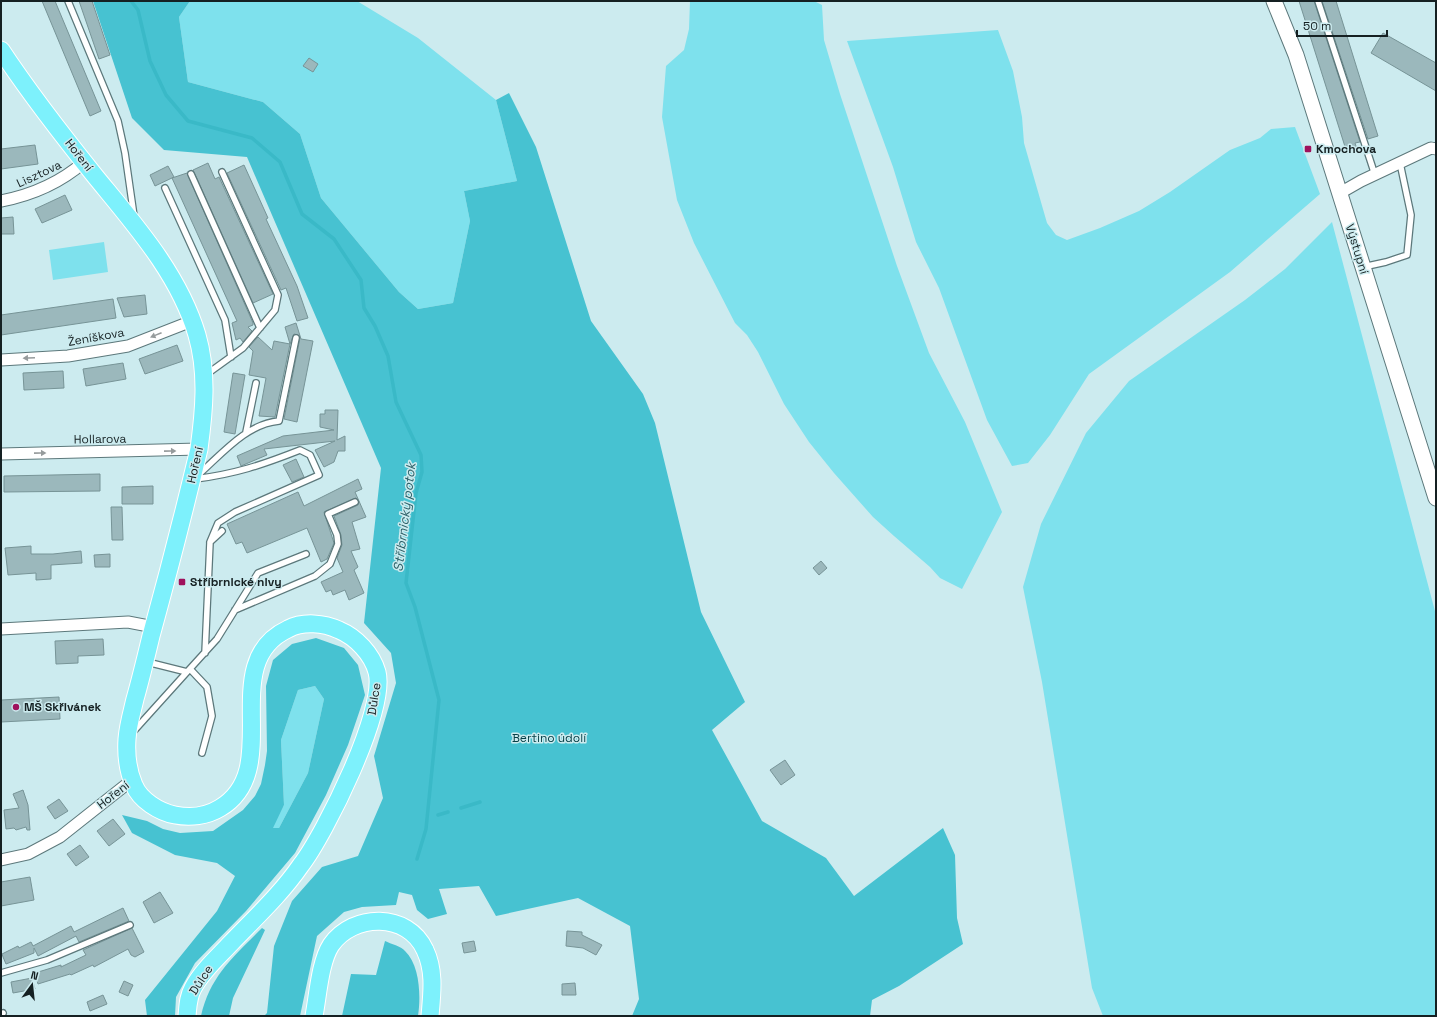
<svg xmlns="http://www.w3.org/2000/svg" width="1437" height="1017" font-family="'Space Grotesk',sans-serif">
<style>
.green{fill:#7ee1ed}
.forest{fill:#47c2d1;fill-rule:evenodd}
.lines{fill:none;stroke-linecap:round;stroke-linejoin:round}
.stream{stroke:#3ab9c7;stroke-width:3.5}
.building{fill:#9bb8bc;stroke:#779497}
.lane-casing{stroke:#5c787b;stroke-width:8}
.street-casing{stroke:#5c787b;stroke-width:13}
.secondary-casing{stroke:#5c787b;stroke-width:17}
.primary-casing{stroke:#fff;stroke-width:19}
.lane{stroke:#fff;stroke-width:5.5}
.street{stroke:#fff;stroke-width:11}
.secondary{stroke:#fff;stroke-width:15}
.primary{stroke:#7df1fc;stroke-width:17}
.oneway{fill:#969b9c}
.poi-dot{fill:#9f115c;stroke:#ccebef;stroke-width:1.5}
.labels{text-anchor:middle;stroke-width:3;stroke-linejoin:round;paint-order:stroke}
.poi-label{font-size:12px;font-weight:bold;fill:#152022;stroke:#ccebef;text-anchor:start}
.street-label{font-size:12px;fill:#152022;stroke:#ccebef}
.park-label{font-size:12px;fill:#053f46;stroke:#ccebef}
.water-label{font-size:13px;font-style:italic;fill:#2c5f66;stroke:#ccebef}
</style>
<rect width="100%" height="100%" fill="#ccebef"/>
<path class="green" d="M 190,1 L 357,1 L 418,38 L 496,100 L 517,181 L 464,191 L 470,221 L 453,303 L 418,309 L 399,292 L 321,198 L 300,134 L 263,102 L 188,82 L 179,17 Z
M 690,1 L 814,1 L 822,5 L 824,40 L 840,94 L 897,266 L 929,353 L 965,422 L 1002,512 L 962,589 L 940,578 L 930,567 L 894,536 L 873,517 L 834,473 L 809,442 L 784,404 L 758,352 L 747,335 L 735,323 L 694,243 L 677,200 L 662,117 L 666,66 L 684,50 L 689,29 Z
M 998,30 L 1013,71 L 1022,117 L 1024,143 L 1047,223 L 1056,235 L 1067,240 L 1100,228 L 1139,211 L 1170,192 L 1230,150 L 1260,138 L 1271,129 L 1295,127 L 1320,194 L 1230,272 L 1089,374 L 1050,435 L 1028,463 L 1012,466 L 987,420 L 939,288 L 916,242 L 893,167 L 847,41 Z
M 1332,222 L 1436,615 L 1436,1016 L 1103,1016 L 1092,988 L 1042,682 L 1023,587 L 1041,524 L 1086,433 L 1129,381 L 1245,300 L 1285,269 Z
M 104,242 L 108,272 L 53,280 L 49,250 Z
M 315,686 L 324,699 L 308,773 L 279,828 L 272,828 L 284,805 L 281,740 L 298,690 Z"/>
<path class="forest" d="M 93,1 L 190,1 L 179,17 L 188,82 L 263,102 L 300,134 L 321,198 L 399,292 L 418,309 L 453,303 L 470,221 L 464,191 L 517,181 L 496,100 L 509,93 L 536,147 L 591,321 L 643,394 L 655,423 L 701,612 L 745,702 L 712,730 L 762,821 L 826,858 L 854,896 L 943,828 L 955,855 L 957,918 L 963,944 L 899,986 L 872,1000 L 870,1016 L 632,1016 L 639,999 L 630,926 L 578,898 L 496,916 L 479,886 L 439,889 L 447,914 L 428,919 L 417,910 L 412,895 L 399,892 L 396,905 L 362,907 L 344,912 L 317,936 L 300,1016 L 264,1016 L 267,1013 L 274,946 L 292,901 L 322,867 L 358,856 L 383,798 L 374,756 L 396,683 L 391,653 L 364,623 L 381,468 L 247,157 L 164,150 L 132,118 Z
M 316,638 L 344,648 L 358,665 L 365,695 L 348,745 L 326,795 L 295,853 L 246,911 L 195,963 L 176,997 L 175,1016 L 147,1016 L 145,1000 L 217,911 L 235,876 L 217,863 L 175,855 L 132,833 L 122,815 L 147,821 L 163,829 L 180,833 L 213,831 L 243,810 L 255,796 L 261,784 L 265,765 L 267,751 L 266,686 L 273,660 L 292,644 ZM 315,686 L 324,699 L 308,773 L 279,828 L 273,828 L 284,805 L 281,740 L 298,690 Z
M 262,928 L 265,930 L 233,998 L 229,1016 L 201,1016 C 210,976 234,956 262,928 Z
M 385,941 C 391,944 401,946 405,951 C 420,965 421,997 418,1016 L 342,1016 L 351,974 L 376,975 Z"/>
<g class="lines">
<path class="stream" d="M 131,1 L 138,10 L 150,61 L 166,95 L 188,121 L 252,138 L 280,162 L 302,214 L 334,239 L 361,280 L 364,308 L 375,326 L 388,356 L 396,402 L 421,455 L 422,472 L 416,493 L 406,583 L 415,607 L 439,700 L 426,829 L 417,859
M 461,808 L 480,802
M 438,815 L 448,812"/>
</g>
<path class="building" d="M 42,1 L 55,1 L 101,111 L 90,116 Z
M 79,1 L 92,1 L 110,55 L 99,59 Z
M 1299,1 L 1314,1 L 1360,142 L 1355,143 L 1357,149 L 1347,153 Z
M 1322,1 L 1336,1 L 1378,136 L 1368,139 Z
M 1383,33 L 1436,63 L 1436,91 L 1371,53 Z
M 309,58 L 318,64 L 313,72 L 303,66 Z
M 35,145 L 38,164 L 1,169 L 1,149 Z
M 208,163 L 215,179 L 219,177 L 273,294 L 253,303 L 193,170 Z
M 244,165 L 268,218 L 266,219 L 297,286 L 308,318 L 297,321 L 286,288 L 281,290 L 227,173 Z
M 168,166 L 174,177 L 155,186 L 150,175 Z
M 187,173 L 253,323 L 253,325 L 248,327 L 252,331 L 243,342 L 240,338 L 236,340 L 232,323 L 237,321 L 172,178 Z
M 65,195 L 72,210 L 42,223 L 35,209 Z
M 13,217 L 14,234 L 1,234 L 1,218 Z
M 145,295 L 147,314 L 124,317 L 117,298 Z
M 113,299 L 116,318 L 1,335 L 1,315 Z
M 296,323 L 301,339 L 313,341 L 297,422 L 284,419 L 300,338 L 298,335 L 294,334 L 290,344 L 285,327 Z
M 258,337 L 272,350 L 274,341 L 290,344 L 275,417 L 259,416 L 266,378 L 249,375 L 253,351 L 249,347 Z
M 177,345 L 183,361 L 145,374 L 139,359 Z
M 123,363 L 126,379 L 86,386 L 83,369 Z
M 63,371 L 64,388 L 24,390 L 23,373 Z
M 233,373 L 245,375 L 235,434 L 224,432 Z
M 325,410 L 338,410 L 337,440 L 345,436 L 345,451 L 338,451 L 334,462 L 324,467 L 315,450 L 335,441 L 264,449 L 267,455 L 241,466 L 237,456 L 283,436 L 334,430 L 320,427 L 320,414 L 325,414 Z
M 296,459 L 304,477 L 292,482 L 283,465 Z
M 100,474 L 100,491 L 4,492 L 4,476 Z
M 358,479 L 362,489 L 355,492 L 366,517 L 352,522 L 360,549 L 351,551 L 358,567 L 354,570 L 364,593 L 349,600 L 345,590 L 333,595 L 331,590 L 326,592 L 321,582 L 343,572 L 337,558 L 342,545 L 341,535 L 334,516 L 358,505 L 359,501 L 356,498 L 324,512 L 334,543 L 327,559 L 321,562 L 307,528 L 247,553 L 242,542 L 236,544 L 227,524 L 298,492 L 304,506 Z
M 153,486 L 153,504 L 122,504 L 122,487 Z
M 111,507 L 122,507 L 123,540 L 112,540 Z
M 31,546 L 31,554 L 53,554 L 81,551 L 82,563 L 51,565 L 51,579 L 36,580 L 36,573 L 8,575 L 5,548 Z
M 110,554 L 110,567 L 95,567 L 94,555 Z
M 821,561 L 827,568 L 819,575 L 813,568 Z
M 103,639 L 104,655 L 78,656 L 78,663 L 56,664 L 55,641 Z
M 59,697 L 60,719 L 1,722 L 1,700 Z
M 785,760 L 795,775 L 781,785 L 770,770 Z
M 23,790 L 28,805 L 30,830 L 27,830 L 26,827 L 16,830 L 14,828 L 6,829 L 4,810 L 19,808 L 13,794 Z
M 59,799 L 68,811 L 55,819 L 47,807 Z
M 113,819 L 125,834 L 109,846 L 97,831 Z
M 80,845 L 89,857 L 76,866 L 67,854 Z
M 30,877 L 34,900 L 1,906 L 1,882 Z
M 160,892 L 173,913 L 154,923 L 143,902 Z
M 123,908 L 129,921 L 79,942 L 76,936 L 38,956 L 34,948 L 34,953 L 6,964 L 3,957 L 2,954 L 18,946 L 19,948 L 31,942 L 33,946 L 71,926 L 74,932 Z
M 132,928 L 144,952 L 135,957 L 131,955 L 128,949 L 94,967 L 93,965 L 71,975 L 70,974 L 38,984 L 35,973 L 61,965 L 61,967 L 86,955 L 83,950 Z
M 567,931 L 582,932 L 582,935 L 602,945 L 596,955 L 583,948 L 566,946 Z
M 474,941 L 476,951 L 464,953 L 462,943 Z
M 32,978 L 35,989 L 13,993 L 11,982 Z
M 124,981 L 133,985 L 128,996 L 119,992 Z
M 575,983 L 576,995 L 562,995 L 562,984 Z
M 103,995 L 107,1004 L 90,1011 L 87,1002 Z"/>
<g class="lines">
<defs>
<path id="lane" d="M 68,1 L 118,121 L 125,153 L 134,216
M 1318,1 L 1375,175
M 191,174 L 260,328
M 165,188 L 225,320 L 231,357
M 1363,267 L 1386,262 L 1407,255 L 1411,215 L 1400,163
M 207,374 L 243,348 L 275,310 L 278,295 L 222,172
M 246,432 L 256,383
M 198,475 C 222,454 246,424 279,421 L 296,338
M 195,479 C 235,474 262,465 300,450 L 310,455 L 319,475 L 235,512 L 218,523 L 210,542
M 235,610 L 315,576 L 330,564 L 338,544 L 337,535 L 328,514 L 355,502
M 205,653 L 210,542 L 222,531
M 147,662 L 187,672 L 217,639 L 258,573 L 306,554
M 190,669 L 207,687 L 212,716 L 202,753
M 132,733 L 187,672
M 1,973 L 47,960 L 130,925
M 1,1014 L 3,1013"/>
<path id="street" d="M 1340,193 L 1361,181 L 1431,148 L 1436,149
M 1,201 C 32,195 60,183 84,162
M 1,360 L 68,356 L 128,346 L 192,321
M 1,454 L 199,449
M 1,629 L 128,622 L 154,627
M 1,860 L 28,854 L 60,837 L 132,780"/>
<path id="secondary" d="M 1274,1 L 1296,55 L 1436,498"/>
<path id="primary" d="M 1,50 C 30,94 62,135 95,176 C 135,225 179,274 197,335 C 208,373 204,412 199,449 C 184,512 168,574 151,636 C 146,657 141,678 135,699 C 132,712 128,725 127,739 C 126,754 128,771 134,785 C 140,800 159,812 175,815 C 190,818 207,816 220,808 C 286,769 215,663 288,629 C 303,621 324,623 339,630 C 356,637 372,654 377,672 C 387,709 325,834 301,865 C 281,894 255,918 231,943 C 218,957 202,971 193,988 C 188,997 188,1006 187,1016
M 314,1016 C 318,995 320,962 331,945 C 353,913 408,912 425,950 C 435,971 432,993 430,1016"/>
</defs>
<use href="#lane" class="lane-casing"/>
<use href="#street" class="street-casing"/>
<use href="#secondary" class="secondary-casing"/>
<use href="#primary" class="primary-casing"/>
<use href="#lane" class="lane"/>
<use href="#street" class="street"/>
<use href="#secondary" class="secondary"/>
<use href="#primary" class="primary"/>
</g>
<defs><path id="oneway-solid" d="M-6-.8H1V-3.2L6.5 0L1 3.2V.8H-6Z"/></defs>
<g class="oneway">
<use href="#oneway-solid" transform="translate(156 335) rotate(158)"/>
<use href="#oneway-solid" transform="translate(29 358) rotate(177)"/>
<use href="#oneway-solid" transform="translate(170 451) rotate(-1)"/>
<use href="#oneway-solid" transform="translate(40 453) rotate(-1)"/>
</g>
<g class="poi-dot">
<rect x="1304" y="145" width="8" height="8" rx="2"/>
<rect x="178" y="578" width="8" height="8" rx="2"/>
<circle cx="16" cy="707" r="4"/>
</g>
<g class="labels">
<g class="poi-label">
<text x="1316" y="153">Kmochova</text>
<text x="190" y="586">Stříbrnické nivy</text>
<text x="24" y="711">MŠ Skřivánek</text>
</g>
<g class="street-label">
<text transform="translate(79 155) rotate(52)" y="4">Hoření</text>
<text transform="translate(39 174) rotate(-25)" y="4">Lisztova</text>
<text transform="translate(1357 249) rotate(73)" y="4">Výstupní</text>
<text transform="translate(96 337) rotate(-10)" y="4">Ženíškova</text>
<text transform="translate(100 439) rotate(-1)" y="4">Hollarova</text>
<text transform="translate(195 465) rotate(-77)" y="4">Hoření</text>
<text transform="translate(374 699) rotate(-81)" y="4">Důlce</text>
<text transform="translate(113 795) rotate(-38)" y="4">Hoření</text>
<text transform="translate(201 980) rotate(-57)" y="4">Důlce</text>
</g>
<g class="park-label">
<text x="549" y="742">Bertino údolí</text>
</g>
<g class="water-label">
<text transform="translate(404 517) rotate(-83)" y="5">Stříbrnický potok</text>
</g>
</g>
<rect width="1437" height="1017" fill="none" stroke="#152022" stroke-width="4"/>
<g transform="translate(32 985) rotate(15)" stroke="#ccebef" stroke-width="3" paint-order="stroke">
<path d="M0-3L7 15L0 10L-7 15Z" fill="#152022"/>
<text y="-6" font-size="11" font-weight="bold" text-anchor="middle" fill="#152022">N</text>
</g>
<path d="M1297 30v6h90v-6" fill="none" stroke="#152022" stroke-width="2"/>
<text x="1303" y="30" font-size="12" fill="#152022" stroke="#ccebef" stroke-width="3" paint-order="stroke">50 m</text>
</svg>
